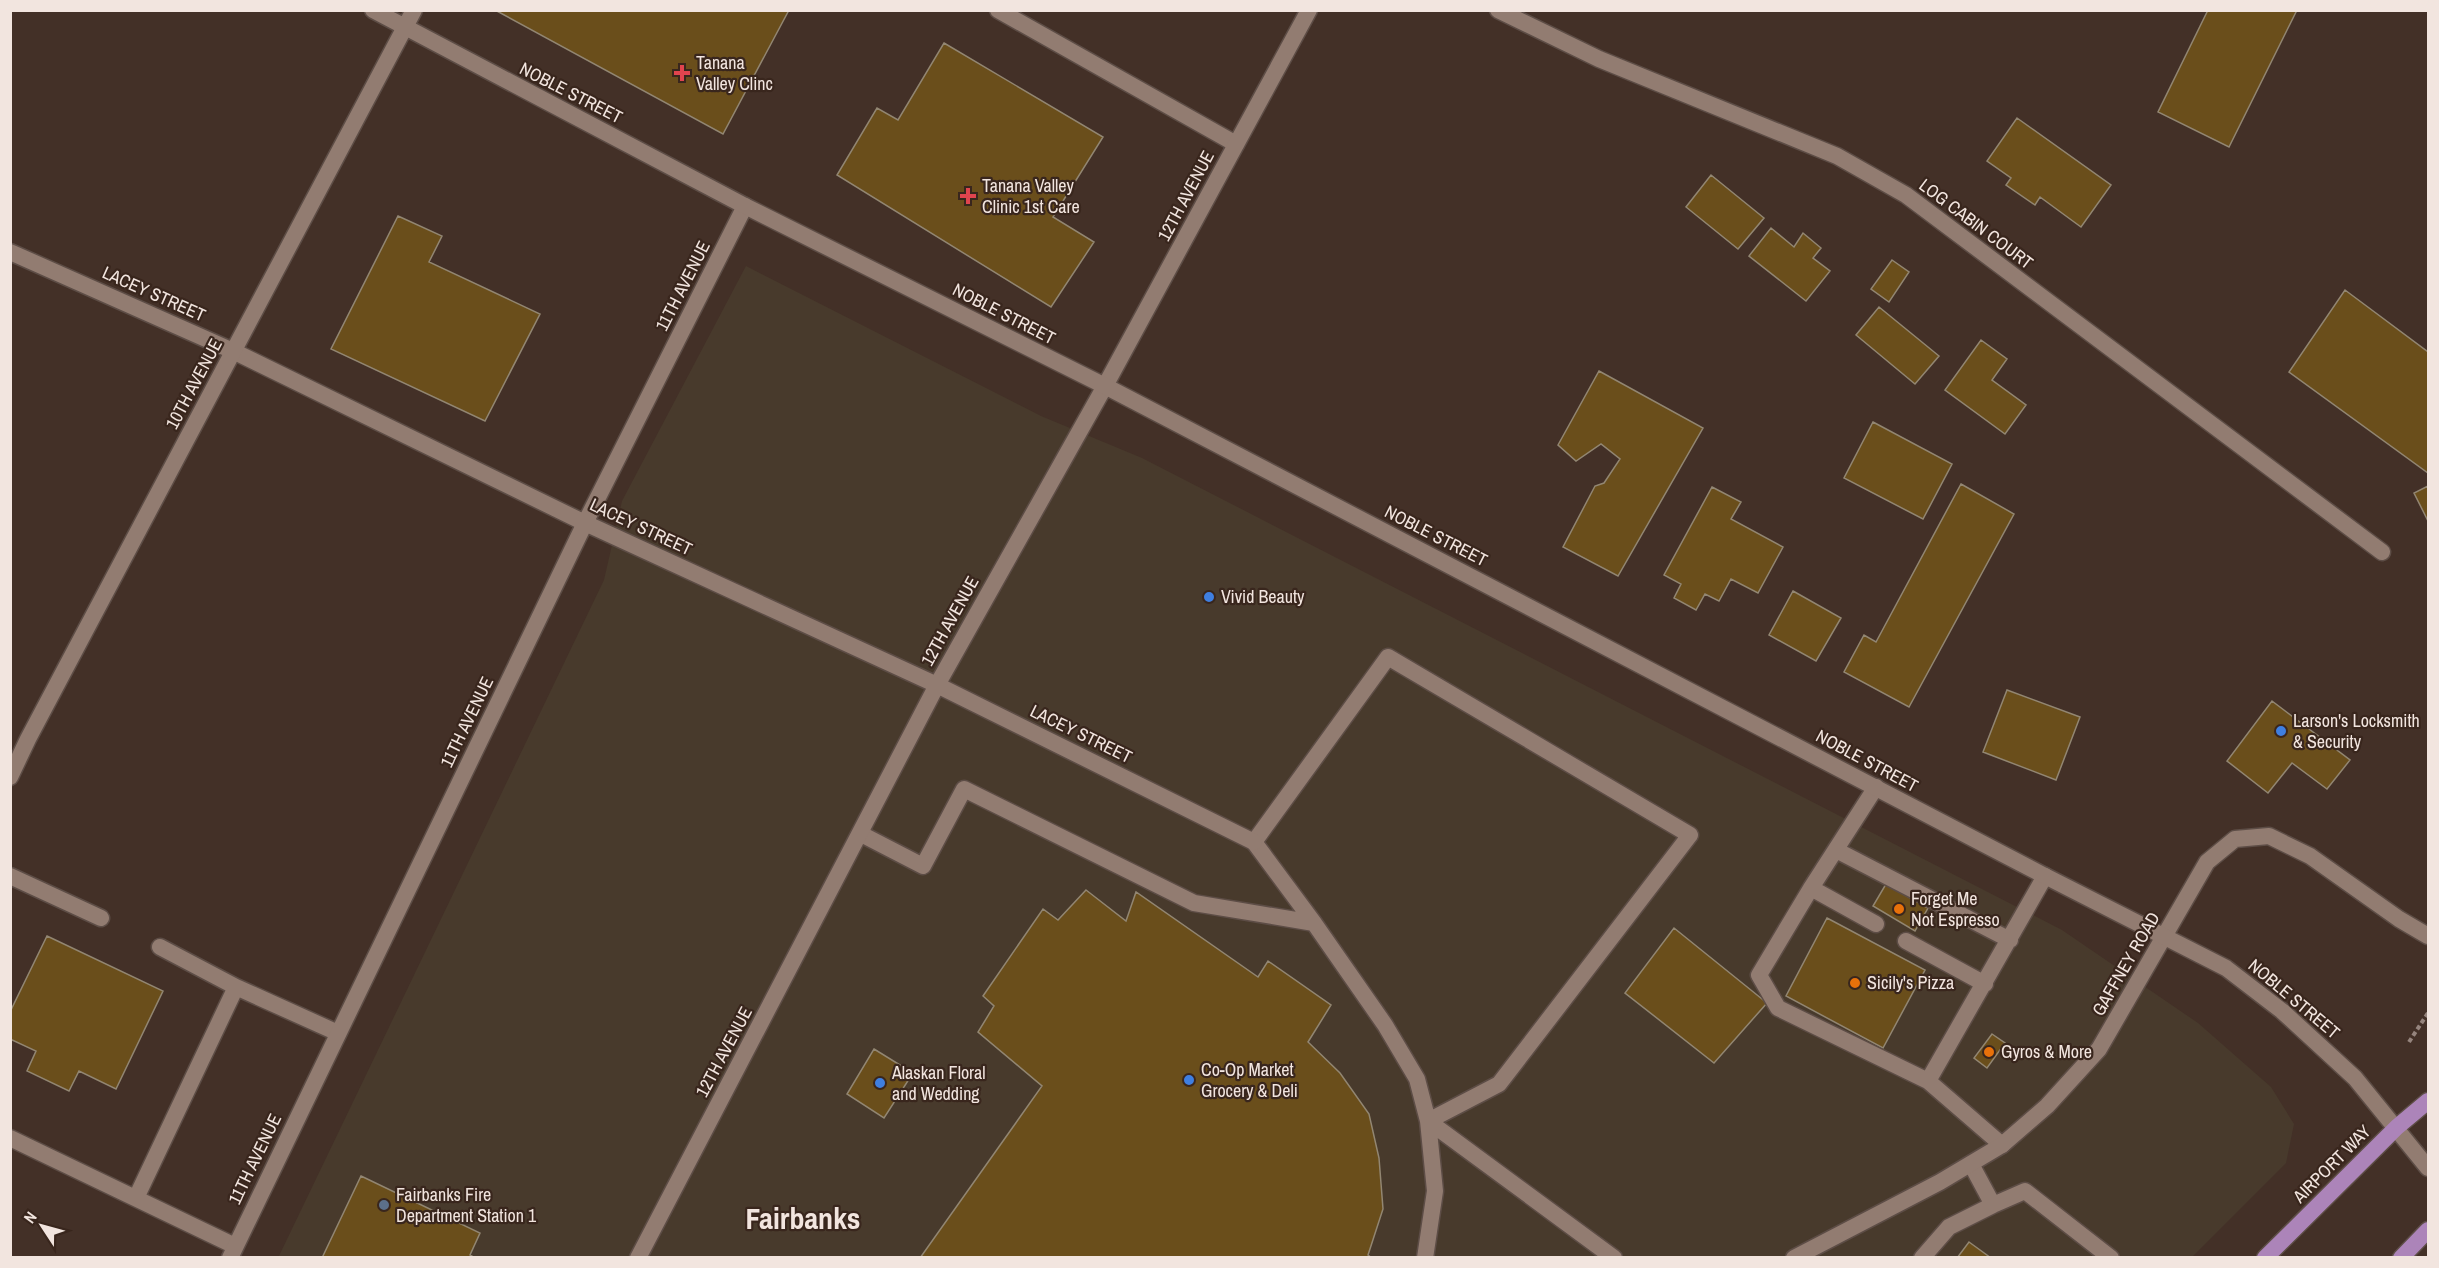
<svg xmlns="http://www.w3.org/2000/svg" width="2439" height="1268" font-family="'Archivo Narrow',sans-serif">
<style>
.commercial{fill:#483a2c}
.building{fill:#6a4e1b;stroke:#928672;stroke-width:1.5}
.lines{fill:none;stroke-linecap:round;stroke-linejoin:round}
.service-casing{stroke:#5d4d46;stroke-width:19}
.minor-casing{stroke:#5d4d46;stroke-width:19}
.tertiary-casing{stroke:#5d4d46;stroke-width:19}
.primary-casing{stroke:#5d4d46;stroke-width:19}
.path{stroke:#95847d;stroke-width:4;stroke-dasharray:4.5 3;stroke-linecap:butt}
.service{stroke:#927c71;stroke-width:16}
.minor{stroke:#927c71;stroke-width:16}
.tertiary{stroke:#927c71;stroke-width:16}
.primary{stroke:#ac84b9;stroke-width:16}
.health-dot{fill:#e0444e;stroke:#39261d;stroke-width:2}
.shop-dot{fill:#3f7fe0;stroke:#39261d;stroke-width:2}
.food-dot{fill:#e8710a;stroke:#39261d;stroke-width:2}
.service-dot{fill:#5c6f8a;stroke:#39261d;stroke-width:2}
.labels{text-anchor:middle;stroke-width:4.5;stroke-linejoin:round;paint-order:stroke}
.poi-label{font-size:18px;fill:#f2e5df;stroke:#39261d;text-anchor:start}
.street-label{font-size:18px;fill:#f2e5df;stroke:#39261d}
.town-label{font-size:30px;font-weight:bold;fill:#f2e5df;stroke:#39261d}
</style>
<rect width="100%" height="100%" fill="#433027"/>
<path class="commercial" d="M 746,266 L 1041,416 L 1142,458 L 2062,930 L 2198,1023 L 2271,1087 L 2294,1124 L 2286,1163 L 2192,1257 L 278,1258 L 604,580 L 622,501 Z"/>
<path class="building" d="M 495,10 L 789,10 L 723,134 Z
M 2208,10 L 2297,10 L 2229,147 L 2158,112 Z
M 944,43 L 1103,137 L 1053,217 L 1094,242 L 1051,307 L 837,175 L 877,108 L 898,120 Z
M 2017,118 L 2111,185 L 2081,227 L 2040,197 L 2035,205 L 2006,185 L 2011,178 L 1987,161 Z
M 1711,175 L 1764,218 L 1738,249 L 1686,207 Z
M 398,216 L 442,236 L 429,262 L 540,314 L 485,421 L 331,349 Z
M 1771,228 L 1794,247 L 1803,233 L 1821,248 L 1813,258 L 1830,271 L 1806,301 L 1749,256 Z
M 1892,260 L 1909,272 L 1889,302 L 1871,289 Z
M 2345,290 L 2428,352 L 2428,473 L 2289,372 Z
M 1879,307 L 1939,356 L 1915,384 L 1856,335 Z
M 1981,340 L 2007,359 L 1992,380 L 2026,405 L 2005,434 L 1945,390 Z
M 1599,371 L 1703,428 L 1618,576 L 1563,547 L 1595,486 L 1604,483 L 1620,459 L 1601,444 L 1576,461 L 1558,445 Z
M 1873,422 L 1952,464 L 1923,519 L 1844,478 Z
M 1961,484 L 2014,514 L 1909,707 L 1844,672 L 1864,635 L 1876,642 Z
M 2428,486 L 2428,521 L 2414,493 Z
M 1712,487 L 1741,502 L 1731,519 L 1783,547 L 1758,593 L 1731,579 L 1719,601 L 1705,594 L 1696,610 L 1674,598 L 1681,584 L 1664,575 Z
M 1793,591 L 1841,618 L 1816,661 L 1769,635 Z
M 2007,690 L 2080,717 L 2056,780 L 1983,752 Z
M 2272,701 L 2350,760 L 2327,789 L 2292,763 L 2268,793 L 2227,761 Z
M 1886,884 L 1928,908 L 1915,931 L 1873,906 Z
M 1086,890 L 1126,921 L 1136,892 L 1258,977 L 1268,961 L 1331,1005 L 1308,1042 L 1340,1073 L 1369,1114 L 1379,1158 L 1383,1209 L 1368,1255 L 1372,1258 L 920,1258 L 1042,1086 L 978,1032 L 994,1006 L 983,996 L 1043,909 L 1058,920 Z
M 1827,918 L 1925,970 L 1883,1048 L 1786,996 Z
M 1674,928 L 1767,1003 L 1714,1063 L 1625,993 Z
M 47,936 L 163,991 L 116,1089 L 79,1071 L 69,1091 L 27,1071 L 36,1051 L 10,1039 L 10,1012 Z
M 1992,1034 L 2005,1043 L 1987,1068 L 1974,1058 Z
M 874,1049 L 913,1073 L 884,1118 L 847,1094 Z
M 361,1176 L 480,1233 L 470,1255 L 475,1258 L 322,1258 Z
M 1969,1242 L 1991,1258 L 1957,1258 Z"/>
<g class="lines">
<defs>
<path id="service" d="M 998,10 L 1236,144
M 1388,657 L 1690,835 L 1499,1084 L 1428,1121 L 1417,1079 L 1385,1025 L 1314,923 L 1254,842 Z
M 1876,787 L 1811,888 L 1759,975 L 1778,1008 L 1928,1081
M 861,834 L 923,866 L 964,789 L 1194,903 L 1314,923
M 1836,850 L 2010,940
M 10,876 L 101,918
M 1811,888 L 1876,924
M 1906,941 L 1985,984
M 236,987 L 338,1033
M 10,1138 L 235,1246
M 2002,1145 L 1928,1081 L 2045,876
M 136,1198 L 236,987 L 160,947
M 1993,1205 L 2025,1191 L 2111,1258
M 1425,1258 L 1435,1191 L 1428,1121 L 1614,1258
M 1922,1258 L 1949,1227 L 1993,1205 L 1971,1164"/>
<path id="minor" d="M 1498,10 L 1599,59 L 1837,156 L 1906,195 L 2382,552
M 10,252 L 233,351 L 585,523 L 937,685 L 1254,842
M 230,1258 L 585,523 L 745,206
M 638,1258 L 937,685 L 1105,386 L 1309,10
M 1794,1258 L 1940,1182 L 2002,1145 L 2047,1106 L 2099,1049 L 2207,862 L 2235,839 L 2269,836 L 2310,856 L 2399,919 L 2428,936"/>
<path id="tertiary" d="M 373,10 L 745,206 L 1105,386 L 2045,876 L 2226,968 L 2282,1011 L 2355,1078 L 2428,1168
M 10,777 L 28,739 L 414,10"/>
<path id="primary" d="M 2265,1258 L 2397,1127 L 2428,1101
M 2401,1258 L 2428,1230"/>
</defs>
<use href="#service" class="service-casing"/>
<use href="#minor" class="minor-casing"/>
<use href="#tertiary" class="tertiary-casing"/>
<use href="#primary" class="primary-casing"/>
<path class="path" d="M 2409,1042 L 2428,1013"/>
<use href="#service" class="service"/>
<use href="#minor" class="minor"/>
<use href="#tertiary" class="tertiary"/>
<use href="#primary" class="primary"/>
</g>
<g class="health-dot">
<path d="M679 64h6v6h6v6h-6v6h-6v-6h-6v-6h6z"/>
<path d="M965 187h6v6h6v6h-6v6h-6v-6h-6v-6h6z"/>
</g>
<g class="shop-dot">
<circle cx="1209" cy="597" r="6"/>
<circle cx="2281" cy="731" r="6"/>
<circle cx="1189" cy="1080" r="6"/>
<circle cx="880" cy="1083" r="6"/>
</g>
<g class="food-dot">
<circle cx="1899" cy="909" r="6"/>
<circle cx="1855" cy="983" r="6"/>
<circle cx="1989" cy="1052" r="6"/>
</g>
<circle class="service-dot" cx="384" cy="1205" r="6"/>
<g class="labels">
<g class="poi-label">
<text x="696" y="69">Tanana<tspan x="696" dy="21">Valley Clinc</tspan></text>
<text x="982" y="192">Tanana Valley<tspan x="982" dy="21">Clinic 1st Care</tspan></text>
<text x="1221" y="603">Vivid Beauty</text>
<text x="2293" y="727">Larson's Locksmith<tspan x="2293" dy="21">&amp; Security</tspan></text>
<text x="1911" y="905">Forget Me<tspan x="1911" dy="21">Not Espresso</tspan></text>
<text x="1867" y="989">Sicily's Pizza</text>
<text x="2001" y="1058">Gyros &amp; More</text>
<text x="1201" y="1076">Co-Op Market<tspan x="1201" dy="21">Grocery &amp; Deli</tspan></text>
<text x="892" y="1079">Alaskan Floral<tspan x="892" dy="21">and Wedding</tspan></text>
<text x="396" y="1201">Fairbanks Fire<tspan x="396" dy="21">Department Station 1</tspan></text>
</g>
<g class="street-label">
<text transform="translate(571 93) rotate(27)" y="6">NOBLE STREET</text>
<text transform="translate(1186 196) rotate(-62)" y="6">12TH AVENUE</text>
<text transform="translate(1976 224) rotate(37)" y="6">LOG CABIN COURT</text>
<text transform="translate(683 286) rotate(-63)" y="6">11TH AVENUE</text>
<text transform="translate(154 294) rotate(24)" y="6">LACEY STREET</text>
<text transform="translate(1004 314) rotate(27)" y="6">NOBLE STREET</text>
<text transform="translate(194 384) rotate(-62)" y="6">10TH AVENUE</text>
<text transform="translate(641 527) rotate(25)" y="6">LACEY STREET</text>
<text transform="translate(1436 536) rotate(27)" y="6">NOBLE STREET</text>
<text transform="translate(950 621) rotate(-61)" y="6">12TH AVENUE</text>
<text transform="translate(467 722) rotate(-64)" y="6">11TH AVENUE</text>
<text transform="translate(1081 734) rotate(26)" y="6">LACEY STREET</text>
<text transform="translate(1867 761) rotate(28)" y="6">NOBLE STREET</text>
<text transform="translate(2126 964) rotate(-60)" y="6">GAFFNEY ROAD</text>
<text transform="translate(2294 999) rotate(40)" y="6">NOBLE STREET</text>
<text transform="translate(724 1052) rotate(-62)" y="6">12TH AVENUE</text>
<text transform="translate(255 1159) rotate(-64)" y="6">11TH AVENUE</text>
<text transform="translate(2332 1164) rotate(-45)" y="6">AIRPORT WAY</text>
</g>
<g class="town-label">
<text x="803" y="1229">Fairbanks</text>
</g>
</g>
<rect width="2439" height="1268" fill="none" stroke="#f2e5df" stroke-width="24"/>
<g transform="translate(42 1226) rotate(306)" stroke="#39261d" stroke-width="4.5" paint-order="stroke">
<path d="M0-4.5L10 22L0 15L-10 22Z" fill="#f2e5df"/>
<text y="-9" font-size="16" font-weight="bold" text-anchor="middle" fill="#f2e5df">N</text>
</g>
</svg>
